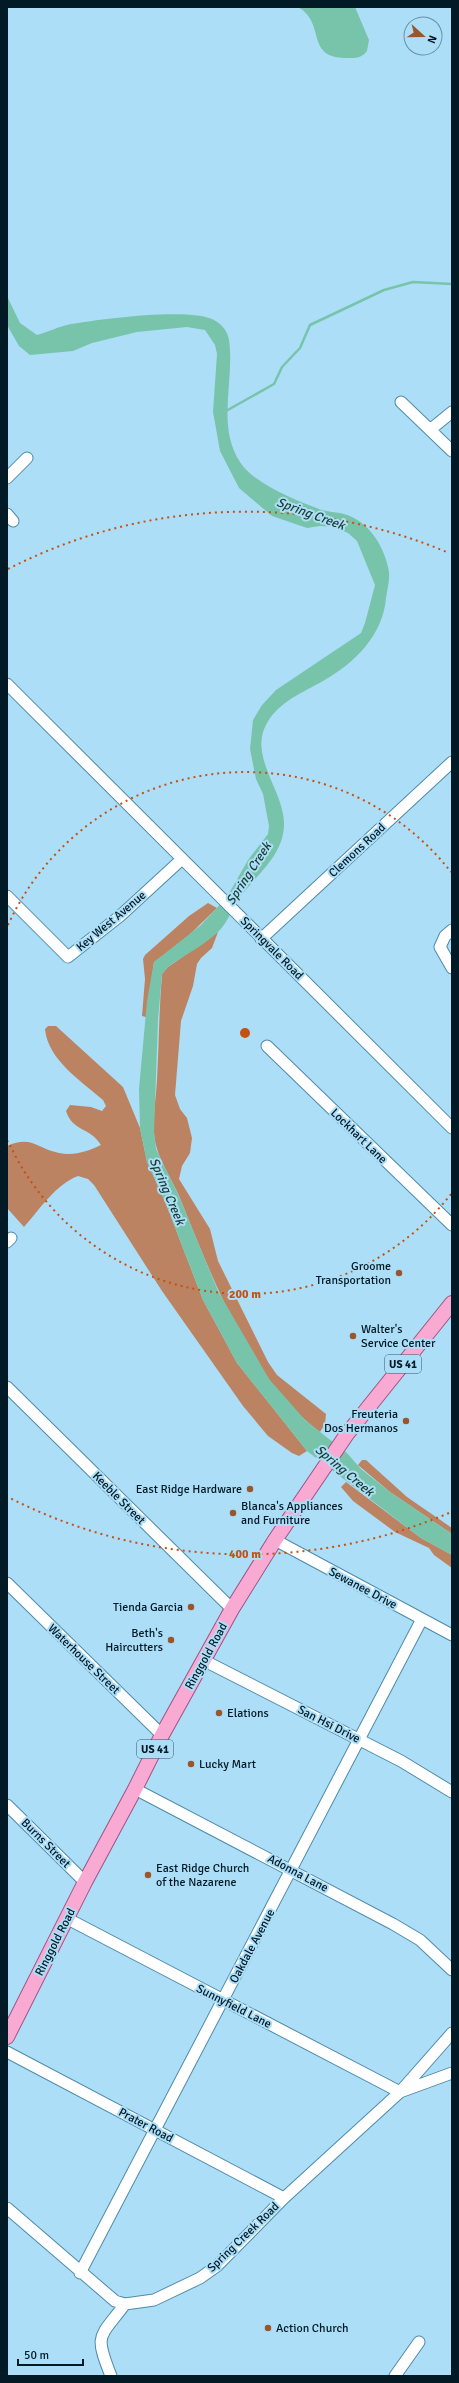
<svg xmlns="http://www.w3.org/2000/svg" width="459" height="2383" font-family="Signika,sans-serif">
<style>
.forest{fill:#bc8362}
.water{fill:#78c4aa}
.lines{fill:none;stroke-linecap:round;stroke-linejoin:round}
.stream{stroke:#78c4aa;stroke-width:2.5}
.minor-casing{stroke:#4d8ba8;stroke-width:13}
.major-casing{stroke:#9e5382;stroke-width:16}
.minor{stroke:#fff;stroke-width:11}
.major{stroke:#f8aad2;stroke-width:14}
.ring{fill:none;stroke:#c55010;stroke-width:2;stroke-dasharray:2 4}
.poi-dot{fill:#9a552a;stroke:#addef8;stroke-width:1.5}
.labels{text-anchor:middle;stroke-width:4;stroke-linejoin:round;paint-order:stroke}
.shield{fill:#addef8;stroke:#355564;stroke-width:1}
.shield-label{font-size:11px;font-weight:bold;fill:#011a25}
.street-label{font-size:12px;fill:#011a25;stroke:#addef8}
.poi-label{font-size:12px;fill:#011a25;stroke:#addef8;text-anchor:start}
.water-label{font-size:13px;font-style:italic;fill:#1a3d32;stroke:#addef8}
.centre{fill:#c55010;stroke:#addef8;stroke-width:2}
.ring-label{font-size:12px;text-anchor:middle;font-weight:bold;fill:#c55010;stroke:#addef8;stroke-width:4;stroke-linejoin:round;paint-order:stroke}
</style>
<rect width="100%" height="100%" fill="#addef8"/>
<path class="forest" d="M 208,903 L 217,908 L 183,941 L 154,962 L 146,1017 L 142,1016 L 145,979 L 143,959 L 145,955 L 189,916 Z
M 218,932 L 212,948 L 201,958 L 197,964 L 193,986 L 181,1021 L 175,1095 L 180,1109 L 187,1118 L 192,1138 L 190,1153 L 182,1166 L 179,1179 L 210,1229 L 218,1261 L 268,1362 L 277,1375 L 326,1414 L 325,1424 L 320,1432 C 248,1378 212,1276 179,1196 C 172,1180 162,1165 157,1149 C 150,1127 156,1102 157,1080 C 159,1044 159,1009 162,974 L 168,967 Z
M 48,1026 L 56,1026 L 123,1087 L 140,1128 L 147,1162 L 166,1204 L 203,1300 L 237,1363 L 307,1451 L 299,1456 L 292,1453 L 268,1436 L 243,1406 L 162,1291 L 94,1185 L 88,1179 L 78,1176 C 55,1185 40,1209 24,1227 L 7,1208 L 7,1146 C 32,1135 37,1149 59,1153 C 75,1156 88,1151 101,1145 C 90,1127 73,1132 66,1111 L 70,1105 L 91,1107 L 102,1111 L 106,1106 L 103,1100 C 81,1081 48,1060 45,1029 Z
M 362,1460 L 366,1460 L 407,1497 L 452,1528 L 452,1534 L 390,1492 L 358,1465 Z
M 346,1482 L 421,1538 L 452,1555 L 452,1568 L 434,1555 L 429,1548 L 395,1532 L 353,1501 L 341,1487 Z"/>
<path class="water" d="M 298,7 L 355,7 L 369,40 L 367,51 C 362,58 356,58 347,58 C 304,58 327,24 298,7 Z
M 7,296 L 20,323 L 37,335 C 48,332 60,326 71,324 C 100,319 191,307 214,320 C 222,324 228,332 229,340 C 235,380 216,425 240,462 C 253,483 296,501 319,509 C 327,512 336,512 344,514 C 369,521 385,547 389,572 C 390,580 387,590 386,598 C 383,635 355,663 323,681 C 302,693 280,701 267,723 C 248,755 283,790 284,822 C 285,854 258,873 241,896 C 232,907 229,921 219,931 C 205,945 184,955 168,967 L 162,974 L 158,1020 L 154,1132 L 156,1149 L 178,1194 L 218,1291 L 269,1379 L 306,1421 L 347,1453 L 361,1469 L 390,1492 L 452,1534 L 452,1555 L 421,1538 L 307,1451 L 237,1363 L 203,1300 L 166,1204 L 147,1162 L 140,1128 L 139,1089 L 147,1001 L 154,962 L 201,925 L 227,897 L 248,860 L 268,834 L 269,826 L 263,794 L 256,779 L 250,749 L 253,720 L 262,705 L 276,690 L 361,633 L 365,623 L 375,585 L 357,541 L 348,533 L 333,527 L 320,526 L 307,528 L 272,516 L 239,488 L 220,451 L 213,412 L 217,354 L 215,345 L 205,330 L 187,327 L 137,332 L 92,343 L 73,351 L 30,355 L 19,346 L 7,325 Z"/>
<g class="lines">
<path class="stream" d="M 226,411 L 274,384 L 282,367 L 300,348 L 310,325 L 384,290 L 413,282 L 452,284"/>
<defs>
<path id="minor" d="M 401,402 L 452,451
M 431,429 L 452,412
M 7,478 L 27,458
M 7,514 L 13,521
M 7,684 L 452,1128
M 7,896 L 68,957 L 120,916 L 182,859
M 452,930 L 445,936 L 440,947 L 452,968
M 261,939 L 452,762
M 267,1046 L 452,1225
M 7,1242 L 11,1238
M 7,1387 L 232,1609
M 275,1540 L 452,1635
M 7,1583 L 162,1735
M 203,1660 L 401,1761 L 452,1792
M 135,1789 L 393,1924 L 420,1940 L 452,1970
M 7,1805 L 85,1882
M 68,1919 L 400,2092 L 452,2033
M 7,2052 L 284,2198
M 7,2208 L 115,2301 L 125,2304 L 154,2300 L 200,2278 L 217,2266 L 284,2198 L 400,2092 L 452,2073
M 80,2273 L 422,1619
M 111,2376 C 94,2333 99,2339 125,2304
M 395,2376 L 419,2342"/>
<path id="major" d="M 7,2037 L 85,1882 L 135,1789 L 162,1735 L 232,1609 L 275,1540 L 347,1434 L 452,1303"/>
</defs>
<use href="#minor" class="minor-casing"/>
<use href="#major" class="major-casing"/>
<use href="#minor" class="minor"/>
<use href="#major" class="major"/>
</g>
<g class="ring">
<path d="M451 1194A261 261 0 0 1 8 1141M8 925A261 261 0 0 1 451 872"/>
<path d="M449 1513A521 521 0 0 1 8 1497M8 569A521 521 0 0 1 449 553"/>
</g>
<g class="poi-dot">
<circle cx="399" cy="1273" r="4"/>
<circle cx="353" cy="1336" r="4"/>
<circle cx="406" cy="1421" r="4"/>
<circle cx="250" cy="1489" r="4"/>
<circle cx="233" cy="1513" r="4"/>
<circle cx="191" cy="1607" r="4"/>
<circle cx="171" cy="1640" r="4"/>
<circle cx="219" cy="1713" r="4"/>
<circle cx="191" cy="1764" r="4"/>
<circle cx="148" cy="1875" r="4"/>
<circle cx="268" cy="2328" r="4"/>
</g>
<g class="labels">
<g class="shield">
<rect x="385" y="1355" width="36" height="18" rx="3"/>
<rect x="137" y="1740" width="36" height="18" rx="3"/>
</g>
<g class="shield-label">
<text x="403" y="1368">US 41</text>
<text x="155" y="1753">US 41</text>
</g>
<g class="street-label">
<text transform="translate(357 850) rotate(-43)" y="4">Clemons Road</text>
<text transform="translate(111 921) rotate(-40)" y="4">Key West Avenue</text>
<text transform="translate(272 948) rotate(45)" y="4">Springvale Road</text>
<text transform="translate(359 1136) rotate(44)" y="4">Lockhart Lane</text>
<text transform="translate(119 1498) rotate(45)" y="4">Keeble Street</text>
<text transform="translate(363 1588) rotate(28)" y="4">Sewanee Drive</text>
<text transform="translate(206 1656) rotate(-61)" y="4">Ringgold Road</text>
<text transform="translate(84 1659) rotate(44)" y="4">Waterhouse Street</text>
<text transform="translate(329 1724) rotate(27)" y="4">San Hsi Drive</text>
<text transform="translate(46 1843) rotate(45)" y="4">Burns Street</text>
<text transform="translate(298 1873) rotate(28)" y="4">Adonna Lane</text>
<text transform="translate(55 1942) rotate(-63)" y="4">Ringgold Road</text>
<text transform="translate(252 1946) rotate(-62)" y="4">Oakdale Avenue</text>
<text transform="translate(234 2006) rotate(27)" y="4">Sunnyfield Lane</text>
<text transform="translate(146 2125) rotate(28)" y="4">Prater Road</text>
<text transform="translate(243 2237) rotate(-44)" y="4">Spring Creek Road</text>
</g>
<g class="poi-label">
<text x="391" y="1270" text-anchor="end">Groome<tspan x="391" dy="14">Transportation</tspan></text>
<text x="361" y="1333">Walter's<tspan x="361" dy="14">Service Center</tspan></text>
<text x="398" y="1418" text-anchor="end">Freuteria<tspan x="398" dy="14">Dos Hermanos</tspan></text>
<text x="242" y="1493" text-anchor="end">East Ridge Hardware</text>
<text x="241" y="1510">Blanca's Appliances<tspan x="241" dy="14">and Furniture</tspan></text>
<text x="183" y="1611" text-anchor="end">Tienda Garcia</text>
<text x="163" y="1637" text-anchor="end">Beth's<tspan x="163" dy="14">Haircutters</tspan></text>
<text x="227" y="1717">Elations</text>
<text x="199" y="1768">Lucky Mart</text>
<text x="156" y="1872">East Ridge Church<tspan x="156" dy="14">of the Nazarene</tspan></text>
<text x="276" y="2332">Action Church</text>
</g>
<g class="water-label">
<text transform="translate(311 513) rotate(20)" y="5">Spring Creek</text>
<text transform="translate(248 873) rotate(-57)" y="5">Spring Creek</text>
<text transform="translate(168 1191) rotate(67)" y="5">Spring Creek</text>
<text transform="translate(345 1470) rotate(40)" y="5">Spring Creek</text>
</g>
</g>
<circle cx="245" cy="1033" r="6" class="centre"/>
<g class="ring-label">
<text x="245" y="1298">200 m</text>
<text x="245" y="1558">400 m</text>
</g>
<rect width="459" height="2383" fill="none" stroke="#011a25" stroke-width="16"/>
<g transform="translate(423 36) rotate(111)"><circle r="19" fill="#addef8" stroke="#6890a4"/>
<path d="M0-3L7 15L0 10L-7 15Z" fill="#9a552a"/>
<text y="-6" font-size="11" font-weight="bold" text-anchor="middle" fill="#011a25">N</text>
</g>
<path d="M18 2359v6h65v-6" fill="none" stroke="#011a25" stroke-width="2"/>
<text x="24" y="2359" font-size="12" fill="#011a25" stroke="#addef8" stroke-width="3" paint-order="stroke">50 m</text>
</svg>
